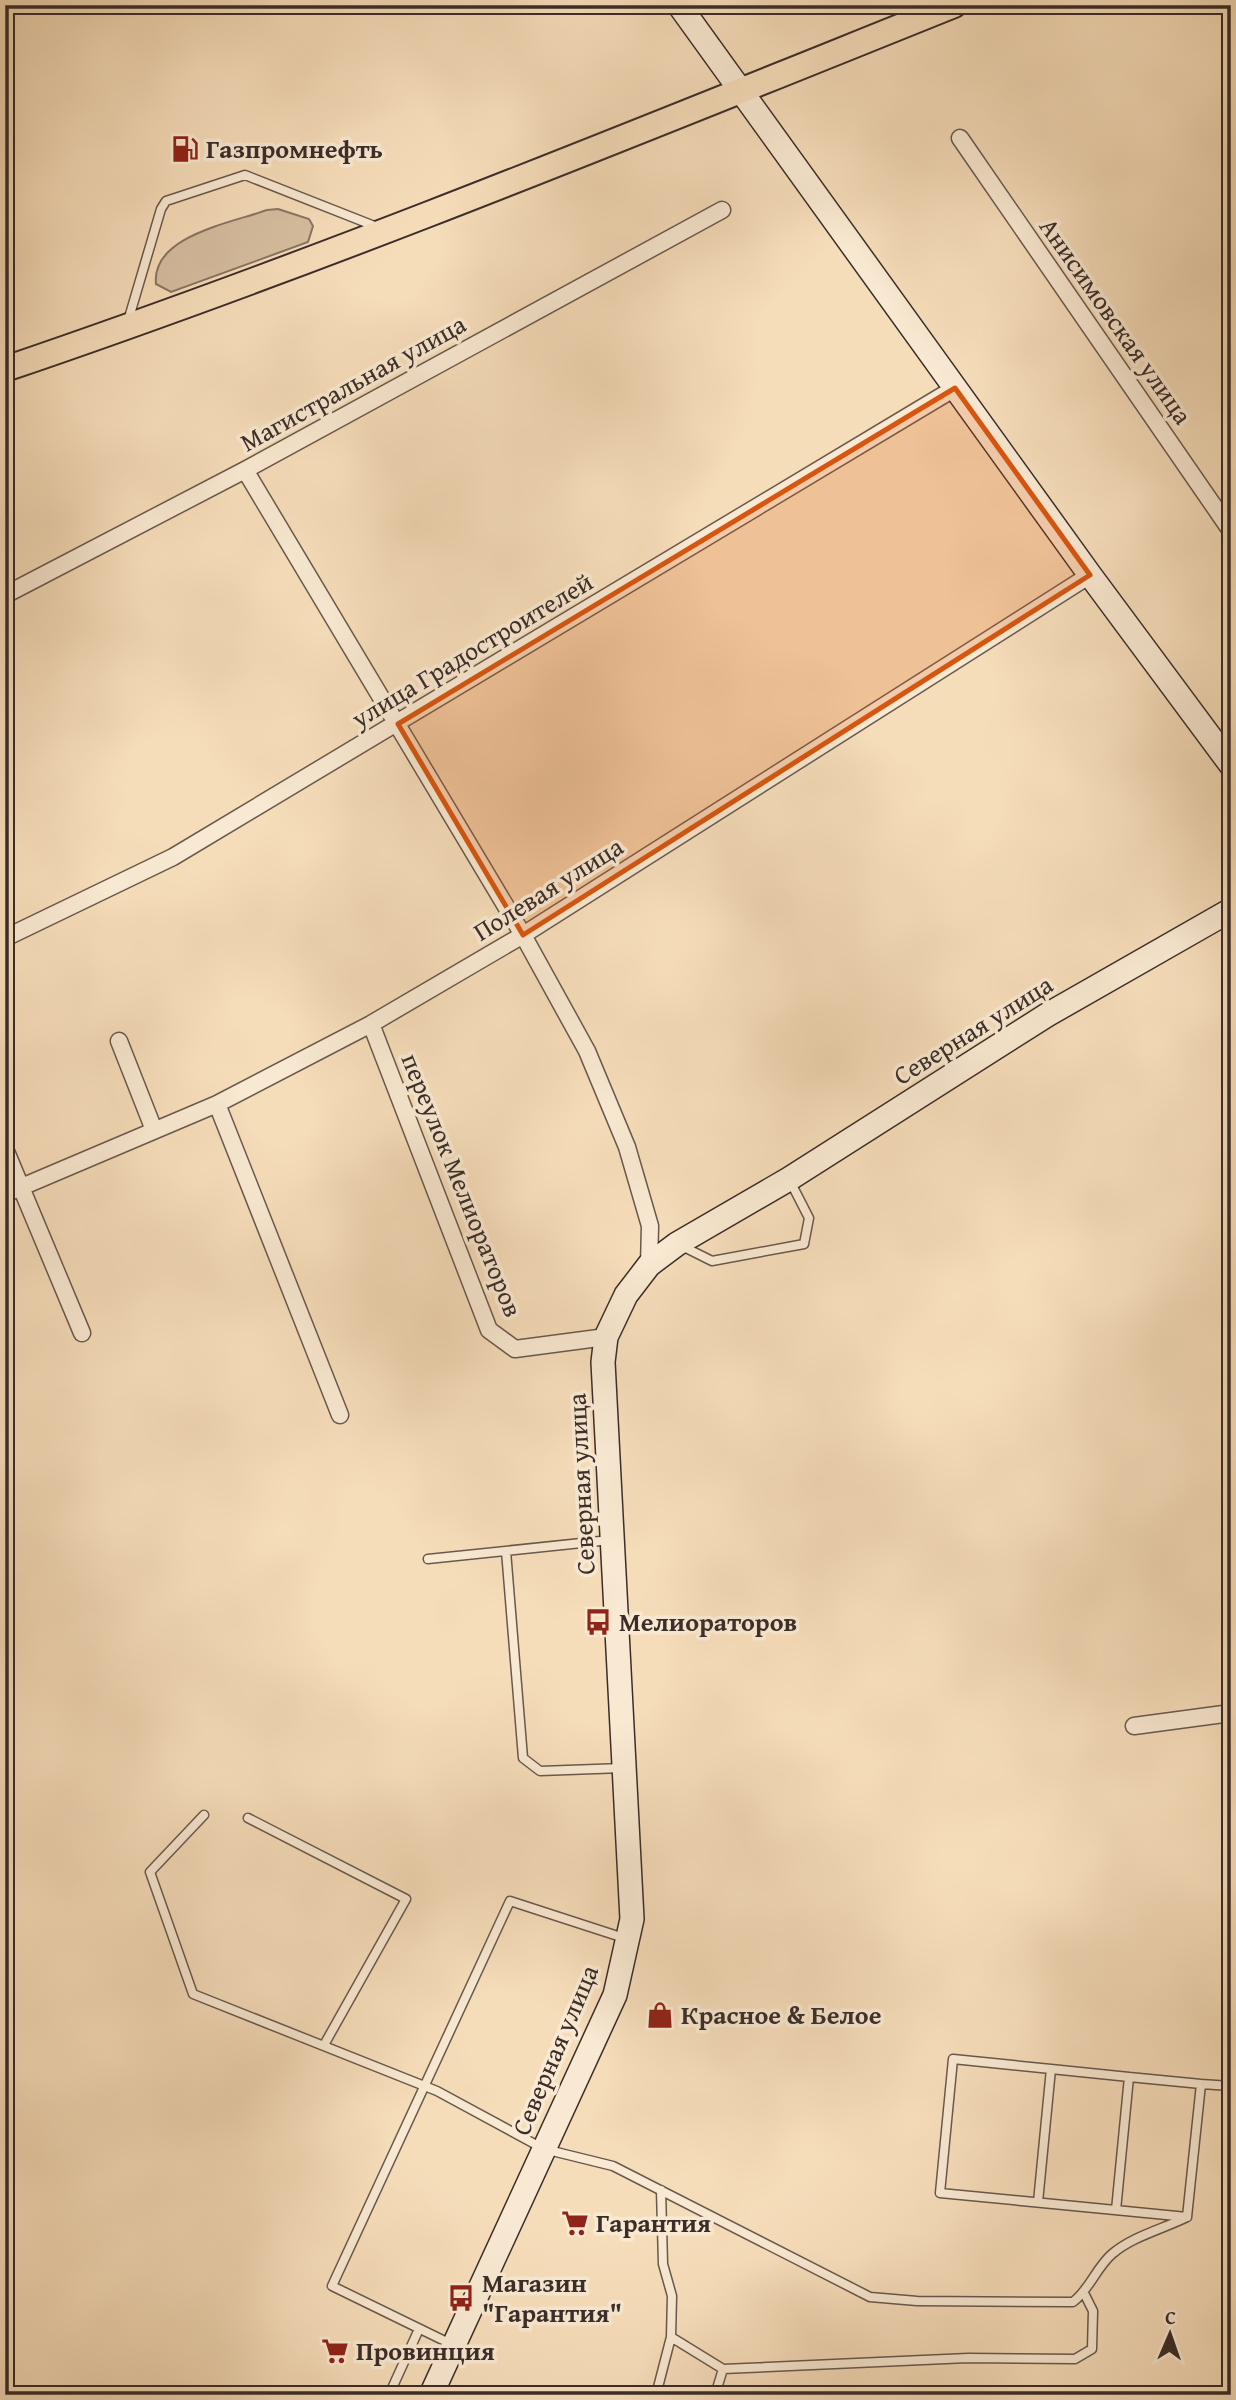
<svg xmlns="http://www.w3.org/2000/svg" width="1236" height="2400" font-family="'Gentium Book Plus',serif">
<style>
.green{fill:#d6bfa1;stroke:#887665;stroke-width:2}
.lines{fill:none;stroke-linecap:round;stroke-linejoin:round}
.lane-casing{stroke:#69594d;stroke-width:11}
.street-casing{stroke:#69594d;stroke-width:19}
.secondary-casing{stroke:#3a2d29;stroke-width:26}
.primary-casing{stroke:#3a2d29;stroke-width:28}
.lane{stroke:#f9e9d2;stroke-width:8}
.street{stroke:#f9e9d2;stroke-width:16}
.secondary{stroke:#f9e9d2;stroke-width:23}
.primary{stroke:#f6ddba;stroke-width:24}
.marked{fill:#d7550f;fill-opacity:0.2;stroke:#d7550f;stroke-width:5;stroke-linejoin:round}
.labels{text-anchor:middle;stroke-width:7;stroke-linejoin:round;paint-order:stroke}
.poi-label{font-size:26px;font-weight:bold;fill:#3a2d29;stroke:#f9e9d2;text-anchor:start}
.street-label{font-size:26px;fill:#3a2d29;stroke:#f9e9d2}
</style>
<rect width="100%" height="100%" fill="#f6ddba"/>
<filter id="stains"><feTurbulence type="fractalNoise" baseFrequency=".00286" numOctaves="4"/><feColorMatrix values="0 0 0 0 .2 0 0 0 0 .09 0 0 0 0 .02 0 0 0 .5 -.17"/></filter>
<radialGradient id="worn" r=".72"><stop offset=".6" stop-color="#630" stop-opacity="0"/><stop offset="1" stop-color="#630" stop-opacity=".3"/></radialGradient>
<path class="green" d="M 278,209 L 309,219 L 313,226 L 308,242 L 171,292 L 156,284 C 151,236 231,223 267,210 Z"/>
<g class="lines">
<defs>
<path id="lane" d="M 128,321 L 161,209 L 166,201 L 245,175 L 377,227
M 680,1245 L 712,1261 L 804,1244 L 809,1218 L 790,1181
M 506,1551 L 523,1758 L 540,1771 L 623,1768
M 428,1559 L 610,1540
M 204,1815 L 150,1872 L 193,1994 L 437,2091 L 544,2149 L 613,2166 L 870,2297 L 917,2301 L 1073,2302 C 1090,2289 1096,2268 1112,2254 C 1133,2236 1163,2229 1187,2217
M 248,1818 L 406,1899 L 324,2045
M 1051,2069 L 953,2059 L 940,2193 L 1187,2217
M 1038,2202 L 1051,2069 L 1129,2077
M 1116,2210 L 1129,2077 L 1201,2084
M 1187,2217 L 1201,2084 L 1231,2086
M 671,2337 L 723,2369 L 715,2395
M 451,2344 L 332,2286 L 510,1901 L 624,1938
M 723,2369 L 968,2358 L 1075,2359 L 1092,2349 L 1093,2311 L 1084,2293
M 389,2395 L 419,2329
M 656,2395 L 671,2337 L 672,2296 L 663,2264 L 661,2190"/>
<path id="street" d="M 960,138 L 1231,531
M 245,470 L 523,935 L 587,1051 L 627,1147 L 650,1226 L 649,1265
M 5,595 L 245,470 L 722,210
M 5,938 L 173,857 L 955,388
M 371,1024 L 489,1330 L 515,1349 L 606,1337
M 119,1041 L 154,1130
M 217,1104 L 340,1415
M 5,1149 L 82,1333
M 5,1194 L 217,1104 L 371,1024 L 523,935 L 1090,575
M 1134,1726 L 1231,1713"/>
<path id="secondary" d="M 679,5 L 1090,575 L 1231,765
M 431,2395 L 615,1995 L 632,1919 L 603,1362 L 606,1337 L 626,1295 L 649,1265 L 677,1244 L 789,1179 L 1047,1015 L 1231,910"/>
<path id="primary" d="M 5,369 C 326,260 640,131 954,5"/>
</defs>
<use href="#lane" class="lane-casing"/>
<use href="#street" class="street-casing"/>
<use href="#secondary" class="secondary-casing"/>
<use href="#primary" class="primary-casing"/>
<use href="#lane" class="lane"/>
<use href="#street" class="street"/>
<use href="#secondary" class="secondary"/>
<use href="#primary" class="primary"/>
</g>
<path class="marked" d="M 955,388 L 1090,575 L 523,935 L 398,724 Z"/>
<defs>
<symbol id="fuel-bare" viewBox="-9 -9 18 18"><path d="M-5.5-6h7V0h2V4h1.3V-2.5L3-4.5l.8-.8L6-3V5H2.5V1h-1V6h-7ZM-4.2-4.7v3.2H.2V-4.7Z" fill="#8f2418" stroke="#f9e9d2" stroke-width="2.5" paint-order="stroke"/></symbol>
<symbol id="bus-bare" viewBox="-9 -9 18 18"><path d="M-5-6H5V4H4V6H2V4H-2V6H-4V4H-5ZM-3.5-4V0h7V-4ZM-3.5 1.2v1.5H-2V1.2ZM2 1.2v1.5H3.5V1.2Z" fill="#8f2418" stroke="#f9e9d2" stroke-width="2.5" paint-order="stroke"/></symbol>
<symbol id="shop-bare" viewBox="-9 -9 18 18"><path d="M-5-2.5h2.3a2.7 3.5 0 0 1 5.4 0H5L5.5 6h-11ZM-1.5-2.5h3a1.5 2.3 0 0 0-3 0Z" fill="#8f2418" stroke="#f9e9d2" stroke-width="2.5" paint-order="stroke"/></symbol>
<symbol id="supermarket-bare" viewBox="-9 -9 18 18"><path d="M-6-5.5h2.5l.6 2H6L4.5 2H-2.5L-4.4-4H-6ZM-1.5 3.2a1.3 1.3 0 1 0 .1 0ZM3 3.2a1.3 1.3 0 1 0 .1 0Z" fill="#8f2418" stroke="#f9e9d2" stroke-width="2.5" paint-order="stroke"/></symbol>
</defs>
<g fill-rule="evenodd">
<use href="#fuel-bare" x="166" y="130" width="38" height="38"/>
<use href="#bus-bare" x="579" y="1603" width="38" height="38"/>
<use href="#shop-bare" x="641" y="1996" width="38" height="38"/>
<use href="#supermarket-bare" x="556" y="2204" width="38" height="38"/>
<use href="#bus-bare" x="442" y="2279" width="38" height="38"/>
<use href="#supermarket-bare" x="316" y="2332" width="38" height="38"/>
</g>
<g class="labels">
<g class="poi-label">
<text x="206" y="158">Газпромнефть</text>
<text x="619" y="1631">Мелиораторов</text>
<text x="681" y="2024">Красное &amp; Белое</text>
<text x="596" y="2232">Гарантия</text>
<text x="482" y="2292">Магазин<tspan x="482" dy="30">"Гарантия"</tspan></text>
<text x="356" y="2360">Провинция</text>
</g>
<g class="street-label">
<text transform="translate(1116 321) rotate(55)" y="9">Анисимовская улица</text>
<text transform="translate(353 383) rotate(-29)" y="9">Магистральная улица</text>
<text transform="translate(472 650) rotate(-31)" y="9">улица Градостроителей</text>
<text transform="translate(548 889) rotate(-32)" y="9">Полевая улица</text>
<text transform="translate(973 1030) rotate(-32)" y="9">Северная улица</text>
<text transform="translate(462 1185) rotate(68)" y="9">переулок Мелиораторов</text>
<text transform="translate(581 1484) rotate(-93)" y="9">Северная улица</text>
<text transform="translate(555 2050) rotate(-67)" y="9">Северная улица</text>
</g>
</g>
<rect width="1236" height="2400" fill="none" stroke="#f6ddba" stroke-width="28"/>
<rect x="7" y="7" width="1222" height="2386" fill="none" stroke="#3a2d29" stroke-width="3.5"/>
<rect x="14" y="14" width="1208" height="2372" fill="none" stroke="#3a2d29" stroke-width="2"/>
<g transform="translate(1170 2334) rotate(2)" stroke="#f9e9d2" stroke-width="5" paint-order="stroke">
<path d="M0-5L12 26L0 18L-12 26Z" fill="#3a2d29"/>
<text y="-10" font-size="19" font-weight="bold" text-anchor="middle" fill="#3a2d29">С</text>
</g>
<rect width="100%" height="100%" filter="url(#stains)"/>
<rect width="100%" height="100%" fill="url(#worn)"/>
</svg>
